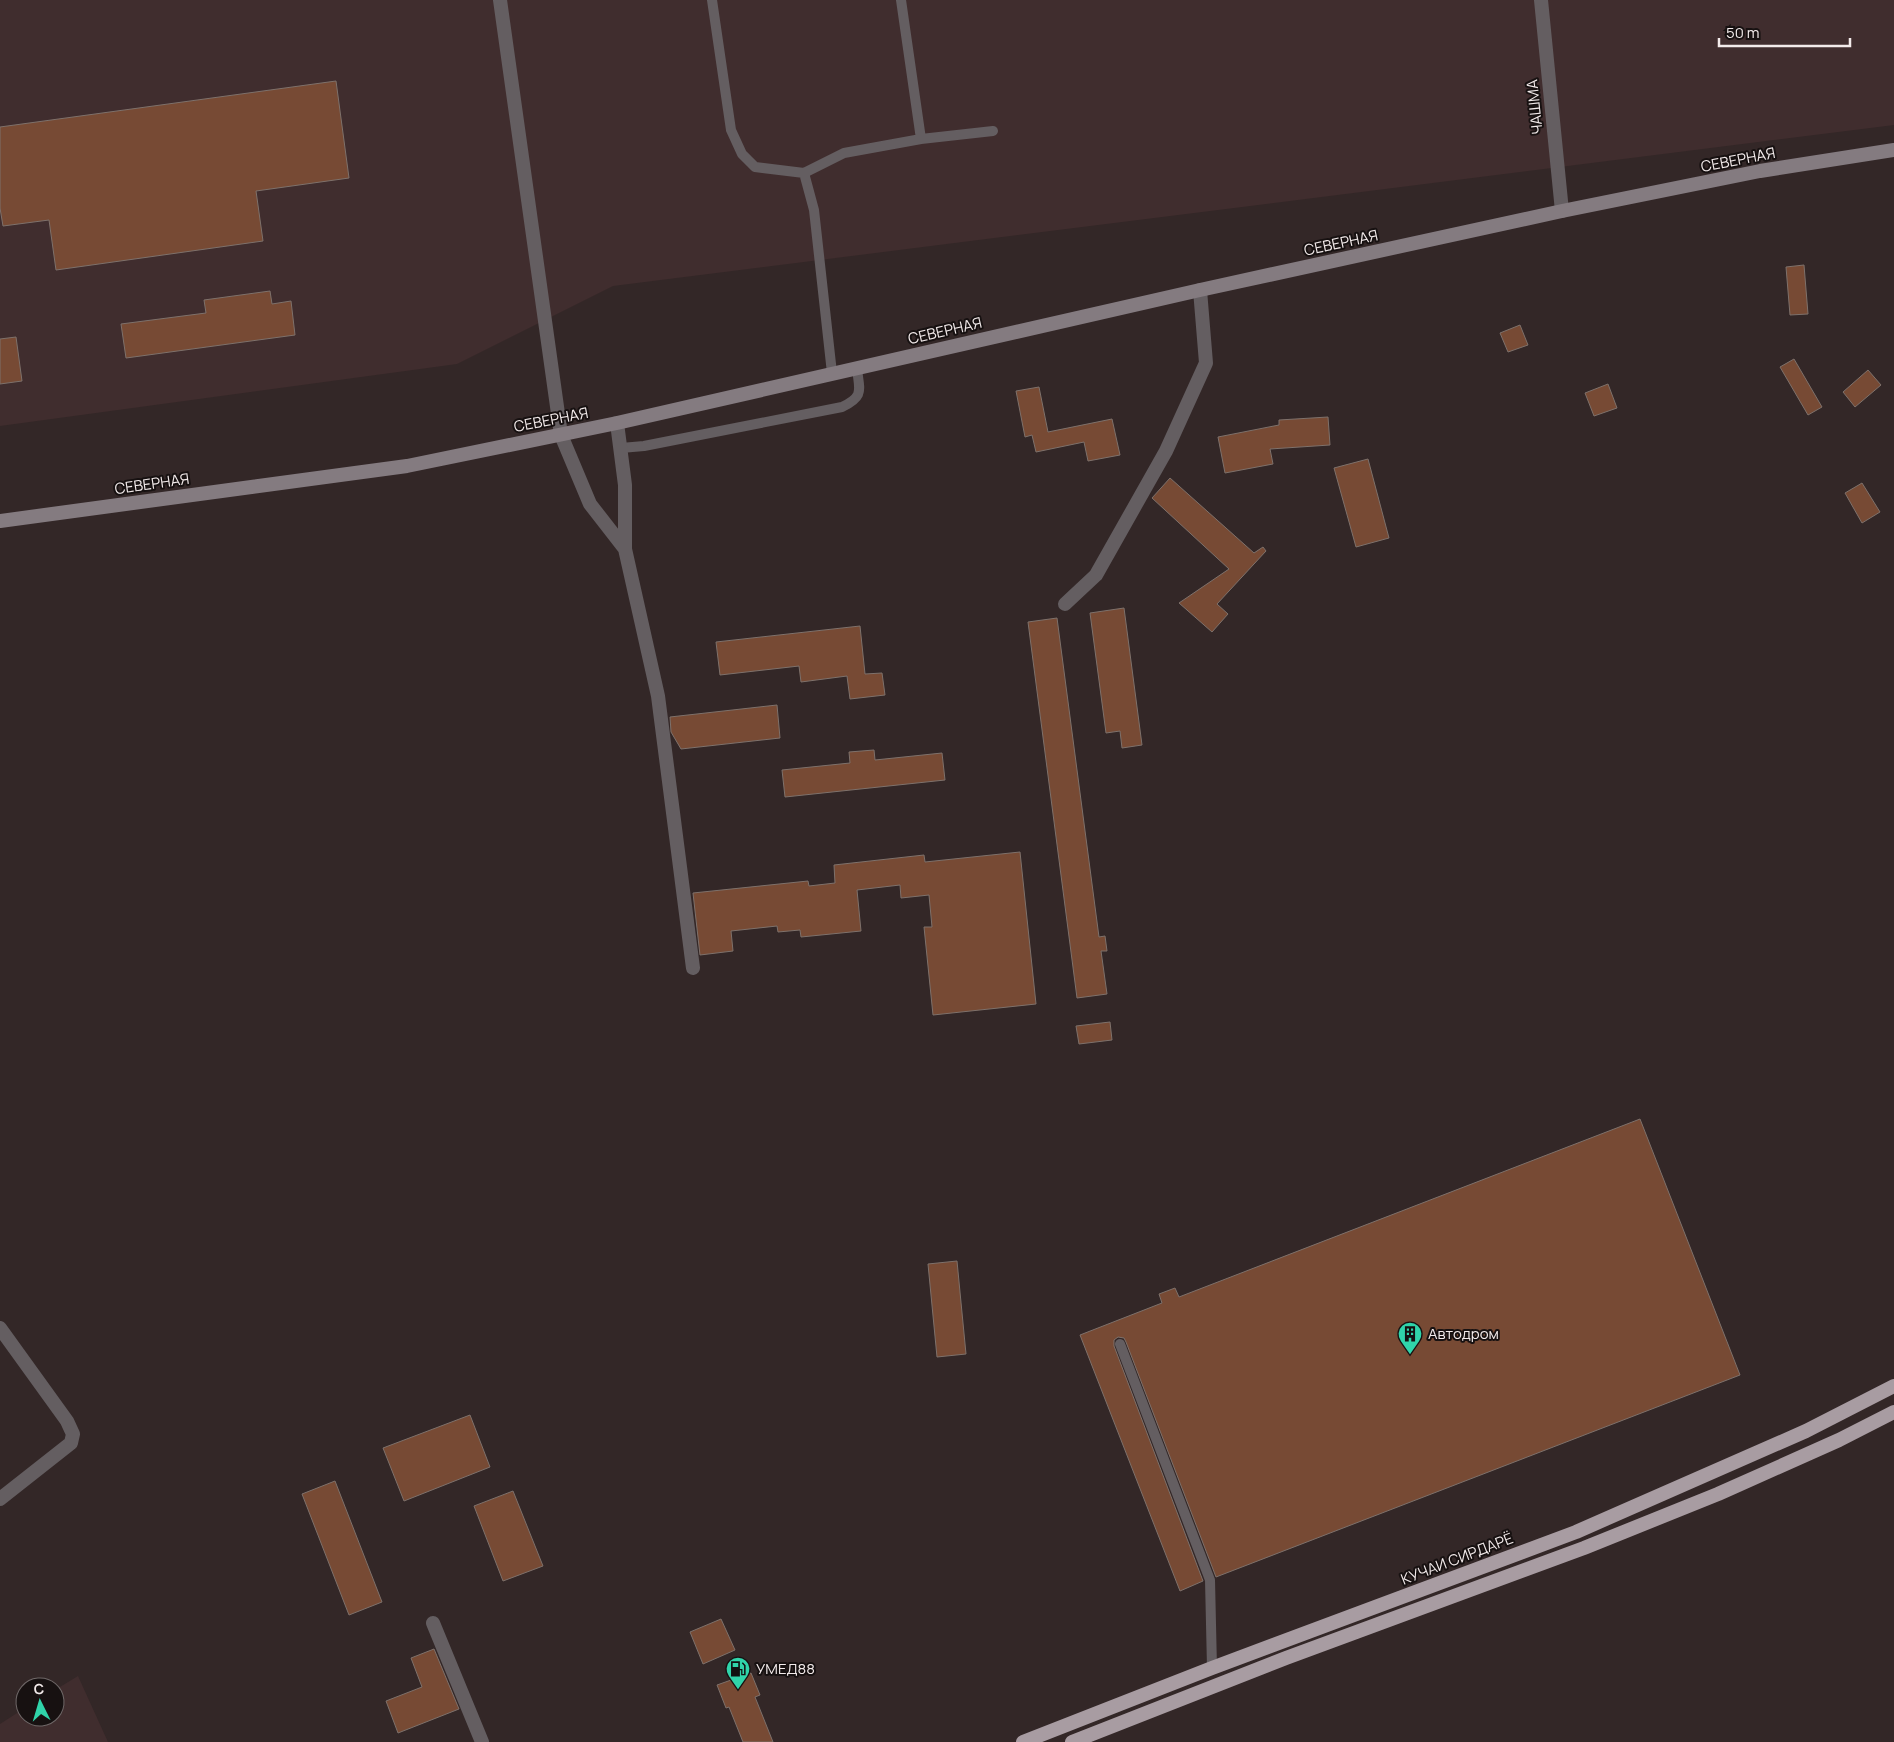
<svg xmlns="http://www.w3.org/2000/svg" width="1894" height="1742" font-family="Manrope,sans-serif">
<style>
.built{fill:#402d2e}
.building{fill:#774a34;stroke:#7e716b}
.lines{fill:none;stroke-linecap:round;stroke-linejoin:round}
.service{stroke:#645e61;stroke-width:10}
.minor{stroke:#645e61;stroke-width:14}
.tertiary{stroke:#645e61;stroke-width:14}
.secondary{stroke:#847b80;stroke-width:14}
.trunk{stroke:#a89ca2;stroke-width:14}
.labels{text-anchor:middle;stroke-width:4;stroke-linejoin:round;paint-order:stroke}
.street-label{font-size:15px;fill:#f3ebeb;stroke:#171111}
.poi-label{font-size:15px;fill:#f3ebeb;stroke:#171111;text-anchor:start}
</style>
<rect width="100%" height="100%" fill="#332727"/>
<path class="built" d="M 0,0 L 1894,0 L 1894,125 L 613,286 L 457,364 L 0,426 Z
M 78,1676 L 108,1742 L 0,1742 L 0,1724 L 25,1708 L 25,1717 L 55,1717 L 55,1690 Z"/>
<path class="building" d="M 336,81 L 349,178 L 256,191 L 263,241 L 56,270 L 49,220 L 3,226 L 0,208 L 0,127 Z
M 1804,265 L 1808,314 L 1790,315 L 1786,267 Z
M 270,291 L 272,304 L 291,301 L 295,335 L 126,358 L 121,324 L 206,313 L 204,300 Z
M 1520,325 L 1528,345 L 1508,352 L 1500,333 Z
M 16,337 L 22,381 L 0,384 L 0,339 Z
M 1794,359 L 1822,407 L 1808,415 L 1780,367 Z
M 1868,370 L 1881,385 L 1855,407 L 1843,392 Z
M 1608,384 L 1617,408 L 1594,416 L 1585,393 Z
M 1039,387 L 1048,432 L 1112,419 L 1120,455 L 1088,461 L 1084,442 L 1036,452 L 1032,435 L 1025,437 L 1016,391 Z
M 1328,417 L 1330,445 L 1270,449 L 1273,464 L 1225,473 L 1218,437 L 1279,425 L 1279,420 Z
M 1368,459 L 1389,538 L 1356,547 L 1334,468 Z
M 1170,478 L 1254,553 L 1263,547 L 1266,551 L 1217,604 L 1228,614 L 1212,632 L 1179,603 L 1229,569 L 1152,498 Z
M 1862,483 L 1880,512 L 1862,523 L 1845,493 Z
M 1124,608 L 1142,745 L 1122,748 L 1120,731 L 1106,733 L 1090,613 Z
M 1057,618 L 1099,937 L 1105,936 L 1107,951 L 1101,951 L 1107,994 L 1077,998 L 1028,622 Z
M 860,626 L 865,674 L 882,673 L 885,695 L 850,699 L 847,676 L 801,682 L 799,666 L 720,675 L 716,642 Z
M 777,705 L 780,738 L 681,749 L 671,732 L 670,717 Z
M 874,750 L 875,760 L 942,753 L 945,780 L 785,797 L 782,770 L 850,763 L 849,752 Z
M 1020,852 L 1036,1004 L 933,1015 L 924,927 L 932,927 L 929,895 L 901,898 L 900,885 L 857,890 L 861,931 L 801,937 L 800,930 L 778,932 L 777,926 L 731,931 L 733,951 L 700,955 L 693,893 L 808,881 L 809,886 L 835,883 L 834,865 L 924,855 L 925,862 Z
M 1110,1022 L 1112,1040 L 1079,1044 L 1076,1026 Z
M 1640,1119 L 1740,1375 L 1216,1577 L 1126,1342 L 1124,1338 L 1118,1337 L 1114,1340 L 1114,1346 L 1203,1581 L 1180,1591 L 1080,1335 L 1162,1303 L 1159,1294 L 1175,1288 L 1179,1297 Z
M 957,1261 L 966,1354 L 937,1357 L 928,1264 Z
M 470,1415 L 490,1467 L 404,1501 L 383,1448 Z
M 335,1481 L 382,1602 L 349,1615 L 302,1494 Z
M 513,1491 L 543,1566 L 503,1581 L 474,1506 Z
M 721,1619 L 735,1650 L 703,1664 L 690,1632 Z
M 434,1649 L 459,1709 L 398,1733 L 386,1701 L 422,1687 L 411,1658 Z
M 751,1673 L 760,1695 L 755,1697 L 773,1742 L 743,1742 L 729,1707 L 726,1708 L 717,1685 Z"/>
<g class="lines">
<path class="service" d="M 712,0 L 731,130 L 742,154 L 755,167 L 804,173 L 814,210 L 832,373
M 901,0 L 921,139
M 804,173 L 844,153 L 921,139 L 993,131
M 621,448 L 644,446 L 842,407 C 865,396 859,390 857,368
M 1120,1344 L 1210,1580 L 1212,1668"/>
<path class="minor" d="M 500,0 L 561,435 L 590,504 L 625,549 L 658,696 L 693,968
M 617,423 L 625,485 L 625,549
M 1065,604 L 1096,575 L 1166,451 L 1206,363 L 1200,290
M 0,1328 L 67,1421 L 73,1434 L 71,1443 L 0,1499
M 433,1623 L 482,1742"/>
<path class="tertiary" d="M 1541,0 L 1562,211"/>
<path class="secondary" d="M 0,521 L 407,466 L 617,423 L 1200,290 L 1562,211 L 1760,171 L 1894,150"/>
<path class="trunk" d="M 1023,1742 L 1212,1668 L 1576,1532 L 1806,1431 L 1894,1386
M 1072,1742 L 1286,1658 L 1584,1548 L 1718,1494 L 1839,1440 L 1894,1412"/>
</g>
<defs>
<symbol id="building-pin" viewBox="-11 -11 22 30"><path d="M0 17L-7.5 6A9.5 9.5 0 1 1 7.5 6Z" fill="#30d4aa" stroke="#171111"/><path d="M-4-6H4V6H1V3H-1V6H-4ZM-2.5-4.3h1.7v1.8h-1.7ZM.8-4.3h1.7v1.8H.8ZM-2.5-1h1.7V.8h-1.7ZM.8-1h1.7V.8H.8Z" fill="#111"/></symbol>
<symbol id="fuel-pin" viewBox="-11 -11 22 30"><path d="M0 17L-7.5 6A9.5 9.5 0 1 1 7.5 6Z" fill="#30d4aa" stroke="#171111"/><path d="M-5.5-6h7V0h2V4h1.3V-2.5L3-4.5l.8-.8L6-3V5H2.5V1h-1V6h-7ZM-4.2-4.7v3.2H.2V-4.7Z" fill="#111"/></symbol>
</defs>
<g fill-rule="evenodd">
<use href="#building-pin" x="1396" y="1320" width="28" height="38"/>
<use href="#fuel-pin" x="724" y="1655" width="28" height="38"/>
</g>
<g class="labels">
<g class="street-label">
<text transform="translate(1535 107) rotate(-96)" y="5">ЧАШМА</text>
<text transform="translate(1738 160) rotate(-11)" y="5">СЕВЕРНАЯ</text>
<text transform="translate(1341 243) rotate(-12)" y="5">СЕВЕРНАЯ</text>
<text transform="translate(945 331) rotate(-13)" y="5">СЕВЕРНАЯ</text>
<text transform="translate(551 420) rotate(-11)" y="5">СЕВЕРНАЯ</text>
<text transform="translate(152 484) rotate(-8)" y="5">СЕВЕРНАЯ</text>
<text transform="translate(1457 1559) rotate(-21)" y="5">КУЧАИ СИРДАРЁ</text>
</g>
<g class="poi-label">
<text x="1428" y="1339">Автодром</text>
<text x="756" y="1674">УМЕД88</text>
</g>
</g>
<g transform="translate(40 1702) rotate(355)"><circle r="24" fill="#171111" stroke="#6f6868"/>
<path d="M0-4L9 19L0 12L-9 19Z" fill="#30d4aa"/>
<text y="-8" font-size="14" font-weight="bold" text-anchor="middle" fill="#f3ebeb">С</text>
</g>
<path d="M1719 38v8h131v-8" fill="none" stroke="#f3ebeb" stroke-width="2.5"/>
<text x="1726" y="38" font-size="15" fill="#f3ebeb" stroke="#171111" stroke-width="4" paint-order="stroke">50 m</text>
</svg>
